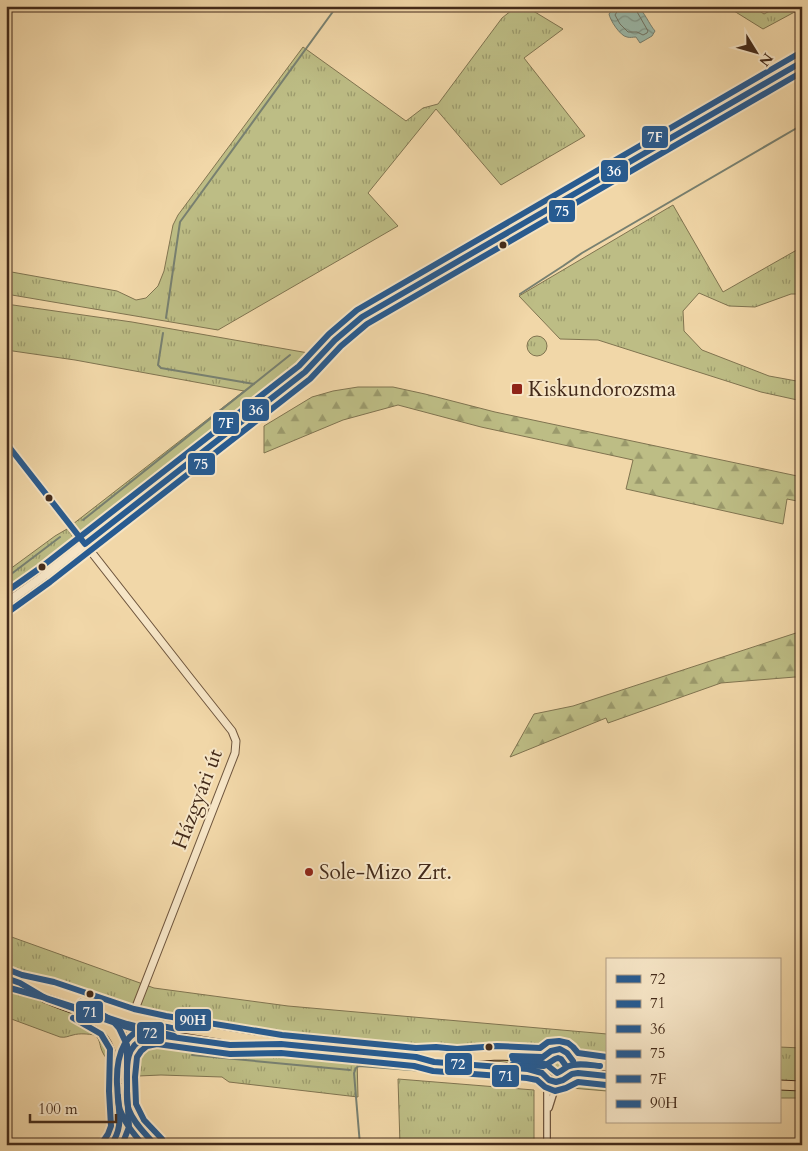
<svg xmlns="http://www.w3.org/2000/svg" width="808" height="1151" font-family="Cardo,serif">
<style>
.grass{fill:url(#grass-tufts);stroke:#807450}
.forest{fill:url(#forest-firs);stroke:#807450}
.water{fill:url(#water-waves);stroke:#788070}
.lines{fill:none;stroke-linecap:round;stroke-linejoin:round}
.shore{stroke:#707262;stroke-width:1}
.stream{stroke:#788070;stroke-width:2}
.minor-casing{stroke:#6f563e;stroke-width:8}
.tertiary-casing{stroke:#6f563e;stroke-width:9}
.secondary-casing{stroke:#442b1a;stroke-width:9}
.primary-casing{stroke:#442b1a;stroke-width:11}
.minor{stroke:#f6e5c6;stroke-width:5.5}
.tertiary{stroke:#f6e5c6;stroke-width:7}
.secondary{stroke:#f6e5c6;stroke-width:8}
.primary{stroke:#f1d7a8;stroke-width:9}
.bus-1-casing{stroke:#f6e5c6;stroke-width:10}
.bus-2-casing{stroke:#f6e5c6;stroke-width:10}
.bus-3-casing{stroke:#f6e5c6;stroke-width:10}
.bus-4-casing{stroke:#f6e5c6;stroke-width:10}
.bus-5-casing{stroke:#f6e5c6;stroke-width:10}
.bus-6-casing{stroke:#f6e5c6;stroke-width:10}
.bus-1{stroke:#275b91;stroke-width:6}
.bus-2{stroke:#275b91;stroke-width:6}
.bus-3{stroke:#275b91;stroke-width:6}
.bus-4{stroke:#275b91;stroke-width:6}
.bus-5{stroke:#275b91;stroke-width:6}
.bus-6{stroke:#275b91;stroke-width:6}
.bus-dot{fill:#442b1a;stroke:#f6e5c6;stroke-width:2}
.poi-dot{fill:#8f2418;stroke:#f6e5c6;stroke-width:2}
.labels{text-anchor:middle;stroke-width:4;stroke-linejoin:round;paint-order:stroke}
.poi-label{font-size:21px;fill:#442b1a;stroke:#f6e5c6;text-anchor:start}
.street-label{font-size:21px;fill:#442b1a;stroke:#f6e5c6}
.line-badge{stroke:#f6e5c6;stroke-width:2}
.badge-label{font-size:14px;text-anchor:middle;font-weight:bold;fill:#fff}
</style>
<defs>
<pattern id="grass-tufts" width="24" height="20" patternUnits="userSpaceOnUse" patternTransform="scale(1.25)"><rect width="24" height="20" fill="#bdbd85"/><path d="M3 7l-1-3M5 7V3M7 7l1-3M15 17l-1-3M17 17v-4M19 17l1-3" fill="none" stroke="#9b9a6c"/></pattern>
<pattern id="forest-firs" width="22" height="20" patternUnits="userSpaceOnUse" patternTransform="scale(1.25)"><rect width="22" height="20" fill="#bdbd85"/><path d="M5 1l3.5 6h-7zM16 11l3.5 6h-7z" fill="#9b9a6c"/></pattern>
<pattern id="water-waves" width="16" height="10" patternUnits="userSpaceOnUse" patternTransform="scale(1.25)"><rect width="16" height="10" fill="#9bb9aa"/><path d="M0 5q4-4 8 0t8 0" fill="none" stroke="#80978a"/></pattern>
</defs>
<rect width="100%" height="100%" fill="#f1d7a8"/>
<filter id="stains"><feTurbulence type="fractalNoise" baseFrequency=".004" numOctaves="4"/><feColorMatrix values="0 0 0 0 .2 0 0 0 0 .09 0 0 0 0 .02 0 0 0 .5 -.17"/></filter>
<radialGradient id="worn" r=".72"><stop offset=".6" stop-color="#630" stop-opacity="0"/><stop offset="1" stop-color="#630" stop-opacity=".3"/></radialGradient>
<path class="grass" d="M 517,6 L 525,6 L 563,29 L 524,58 L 585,136 L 501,185 L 436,109 L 368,193 L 398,226 L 218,330 L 6,294 L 6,271 L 117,291 L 136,300 L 146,298 L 158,286 L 164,271 L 173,225 L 178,215 L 303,47 L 406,121 L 423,108 L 438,104 L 502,18 Z
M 726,6 L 752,6 L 764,14 L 779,6 L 802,6 L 802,8 L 763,29 Z
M 673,205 L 723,292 L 802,247 L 802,294 L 791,294 L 755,307 L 729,306 L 699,293 L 683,311 L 684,331 L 702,350 L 769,376 L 802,382 L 802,401 L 761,392 L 598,340 L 560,339 L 519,296 Z
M 6,304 L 132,322 L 314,354 L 280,384 L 90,533 C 82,534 78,530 73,524 L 244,391 L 75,360 L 6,350 Z
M527 346a10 10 0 1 1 20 0a10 10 0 1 1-20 0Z
M 67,529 C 73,536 76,540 70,548 L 6,596 L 6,572 L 55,536 Z
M 6,935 L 154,988 L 288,1006 L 607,1034 L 607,1091 L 571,1088 L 520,1073 L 498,1075 L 467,1070 L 357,1058 L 358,1097 L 229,1082 L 222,1077 L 161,1075 L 115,1077 C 115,1061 109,1065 103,1053 C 99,1046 101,1040 95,1035 C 88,1034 80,1033 73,1035 C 68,1036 66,1038 60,1037 L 6,1017 Z
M 779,1047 L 802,1048 L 802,1098 L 779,1098 Z
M 398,1079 L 534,1090 L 534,1145 L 400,1145 Z"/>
<path class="forest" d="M 358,387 L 393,387 L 425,394 L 495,412 L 802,477 L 802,502 L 787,499 L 783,524 L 626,489 L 633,460 L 481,427 L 398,405 L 343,420 L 264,453 L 264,426 L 312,397 L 333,391 Z
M 802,631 L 802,678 L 795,677 L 721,683 L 608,723 L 606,718 L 510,757 L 534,714 L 573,706 Z"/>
<path class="water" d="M 615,6 L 637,6 C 644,11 649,24 655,31 L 652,36 L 640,43 L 636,37 C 633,37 630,38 627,37 C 620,36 610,20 609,14 Z"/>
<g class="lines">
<path class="shore" d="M 618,6 L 618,10 L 615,15 L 620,24 L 628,32 L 637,32 L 643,35 L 647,33 L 648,31 L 636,10 L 635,6"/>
<path class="stream" d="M 520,294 L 563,266 L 582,253 L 802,125
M 166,318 L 180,222 L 337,6
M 163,333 L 158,365 L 161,368 L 254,384
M 83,520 L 290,355
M 6,578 L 60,537
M 192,1055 L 350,1070
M 360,1145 L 354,1073 L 356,1068 L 359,1066 L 451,1073"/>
<defs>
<path id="minor" d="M 793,67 L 802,82
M 549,1108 L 554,1092 L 562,1081
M 547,1145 L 547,1091 L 549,1080"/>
<path id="tertiary" d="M 6,443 L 190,678 L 232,731 L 236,741 L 235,753 L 132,1017 L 126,1077 L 128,1118 L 135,1133 L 144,1145
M 116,1138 C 124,1134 130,1134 138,1138
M 111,1145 C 114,1139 119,1135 120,1128 C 122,1121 119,1115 119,1108 C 117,1089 115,1038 127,1023"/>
<path id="secondary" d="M 6,603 L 45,575 L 305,372 L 335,340 L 362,317 L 802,62"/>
<path id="primary" d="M 6,978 L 20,983 L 51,990 L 132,1017 L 164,1025 L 281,1044 L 416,1057 L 435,1056 L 457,1058 L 497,1055 L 543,1057
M 28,988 C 35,991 41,996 48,999 C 64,1006 80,1011 95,1016 C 150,1035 200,1046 258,1045
M 97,1021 C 109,1028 114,1034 119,1047
M542 1066a16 16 0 1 1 32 0a16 16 0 1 1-32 0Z
M 128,1054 C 135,1041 141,1038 155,1035
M 424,1059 L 434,1062 L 528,1069 L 543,1073
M 573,1061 L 607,1066
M 572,1074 L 578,1073 L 607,1076
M 779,1085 L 802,1086"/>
</defs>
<use href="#minor" class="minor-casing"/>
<use href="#tertiary" class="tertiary-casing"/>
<use href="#secondary" class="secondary-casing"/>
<use href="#primary" class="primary-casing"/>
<use href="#minor" class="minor"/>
<use href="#tertiary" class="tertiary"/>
<use href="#secondary" class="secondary"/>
<use href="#primary" class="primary"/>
<defs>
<path id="bus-1" d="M 6,978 L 20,983 L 47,999 L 124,1026 L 157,1035 L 230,1045 L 281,1044 L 416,1057 L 434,1062 L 528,1069 L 542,1073 L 549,1080 L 556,1082 L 563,1080 L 572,1074 L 578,1073 L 607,1076
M 512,1056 L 543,1057 L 551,1051 L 560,1049 L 567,1053 L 573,1061
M 111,1145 C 123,1128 119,1115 118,1096
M 155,1145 C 146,1134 134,1124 129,1110 C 126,1103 127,1095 127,1087 C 127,1070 124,1046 144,1039 C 151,1036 156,1035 163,1036"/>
<path id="bus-2" d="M 6,987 L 46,998 L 127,1024 L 174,1036
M 73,1018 L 101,1034 L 110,1049 L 109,1091 L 111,1126 L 108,1134 L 104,1140
M 512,1065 L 544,1066 L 555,1059 L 558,1058 L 561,1059 L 566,1066
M 162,1139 L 144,1120 L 136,1104 L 135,1077 L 137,1057 L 141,1051 L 147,1046 L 157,1044 L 230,1054 L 281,1053 L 414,1066 L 433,1071 L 527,1078 L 537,1080 L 545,1087 L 555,1091 L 566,1088 L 578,1082 L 606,1085"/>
<path id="bus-3" d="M 6,443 L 85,544
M 85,544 L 305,372 L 335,340 L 362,317 L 802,62"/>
<path id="bus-4" d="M 11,610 L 50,582 L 310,379 L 341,346 L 367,324 L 802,72"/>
<path id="bus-5" d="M 6,592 L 40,568 L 299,366 L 329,334 L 357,310 L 798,54"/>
<path id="bus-6" d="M 9,970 L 22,975 L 54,982 L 134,1009 L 166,1016 L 282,1035 L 416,1048 L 436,1047 L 457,1049 L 497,1046 L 540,1048 L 548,1042 L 559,1041 L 568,1043 L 573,1047 L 578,1053 L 607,1057
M 81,1002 L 113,1021 L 119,1028 L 127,1045 L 127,1091 L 129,1127 L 122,1145
M 513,1059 L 540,1062 L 547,1065 L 557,1073 C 562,1071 563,1069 567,1067 C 576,1062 590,1065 600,1066
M 143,1145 C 134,1134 125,1124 120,1110 C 117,1101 118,1093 117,1084 C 116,1055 124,1027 158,1026 C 164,1026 171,1028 177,1029"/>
</defs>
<use href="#bus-1" class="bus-1-casing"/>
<use href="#bus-2" class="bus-2-casing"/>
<use href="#bus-3" class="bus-3-casing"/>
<use href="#bus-4" class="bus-4-casing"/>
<use href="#bus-5" class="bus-5-casing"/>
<use href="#bus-6" class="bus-6-casing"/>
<use href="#bus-1" class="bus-1"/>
<use href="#bus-2" class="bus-2"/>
<use href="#bus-3" class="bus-3"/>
<use href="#bus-4" class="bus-4"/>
<use href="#bus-5" class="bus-5"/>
<use href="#bus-6" class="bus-6"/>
</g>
<g class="bus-dot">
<circle cx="503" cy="245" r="4.5"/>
<circle cx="49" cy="498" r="4.5"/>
<circle cx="42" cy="567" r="4.5"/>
<circle cx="90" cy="994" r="4.5"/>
<circle cx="489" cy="1047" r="4.5"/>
</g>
<g class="poi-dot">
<rect x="511" y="383" width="12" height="12" rx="2.5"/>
<circle cx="309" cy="872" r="5"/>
</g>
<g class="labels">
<g class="poi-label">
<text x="528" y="396">Kiskundorozsma</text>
<text x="319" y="879">Sole-Mizo Zrt.</text>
</g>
<g class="street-label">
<text transform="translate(197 799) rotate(-69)" y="7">Házgyári út</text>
</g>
</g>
<g class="line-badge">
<rect x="641" y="125" width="28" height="24" rx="5" fill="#275b91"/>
<rect x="600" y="159" width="29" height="24" rx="5" fill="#275b91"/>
<rect x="548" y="199" width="28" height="24" rx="5" fill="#275b91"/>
<rect x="241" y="398" width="29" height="24" rx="5" fill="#275b91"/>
<rect x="212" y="411" width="28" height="24" rx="5" fill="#275b91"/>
<rect x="187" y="452" width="29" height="24" rx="5" fill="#275b91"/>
<rect x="75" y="1000" width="29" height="24" rx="5" fill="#275b91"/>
<rect x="174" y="1008" width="38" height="24" rx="5" fill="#275b91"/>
<rect x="136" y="1021" width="29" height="24" rx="5" fill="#275b91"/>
<rect x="444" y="1052" width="29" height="24" rx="5" fill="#275b91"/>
<rect x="491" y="1064" width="29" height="24" rx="5" fill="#275b91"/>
</g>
<g class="badge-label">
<text x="655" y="142">7F</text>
<text x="614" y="176">36</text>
<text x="562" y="216">75</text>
<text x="256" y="415">36</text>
<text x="226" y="428">7F</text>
<text x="201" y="469">75</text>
<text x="90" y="1017">71</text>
<text x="193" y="1025">90H</text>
<text x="150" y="1038">72</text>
<text x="458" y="1069">72</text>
<text x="506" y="1081">71</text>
</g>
<rect width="808" height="1151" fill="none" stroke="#f1d7a8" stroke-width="25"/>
<rect x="8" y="8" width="793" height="1136" fill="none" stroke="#442b1a" stroke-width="2.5"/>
<rect x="12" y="12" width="783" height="1126" fill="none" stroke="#442b1a"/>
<rect x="606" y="958" width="175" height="165" fill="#f6e5c6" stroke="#af9b81"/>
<rect x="616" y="975" width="25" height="8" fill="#275b91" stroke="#af9b81"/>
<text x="650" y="984" font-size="15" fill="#442b1a">72</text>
<rect x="616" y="1000" width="25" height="8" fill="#275b91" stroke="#af9b81"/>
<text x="650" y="1008" font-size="15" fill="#442b1a">71</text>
<rect x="616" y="1025" width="25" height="8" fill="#275b91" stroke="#af9b81"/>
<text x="650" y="1034" font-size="15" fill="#442b1a">36</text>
<rect x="616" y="1050" width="25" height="8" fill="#275b91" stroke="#af9b81"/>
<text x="650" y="1058" font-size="15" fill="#442b1a">75</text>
<rect x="616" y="1075" width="25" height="8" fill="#275b91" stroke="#af9b81"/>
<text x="650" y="1084" font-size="15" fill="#442b1a">7F</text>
<rect x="616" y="1100" width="25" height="8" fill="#275b91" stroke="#af9b81"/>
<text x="650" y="1108" font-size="15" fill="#442b1a">90H</text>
<g transform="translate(756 52) rotate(127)" stroke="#f6e5c6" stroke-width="4" paint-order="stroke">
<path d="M0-4L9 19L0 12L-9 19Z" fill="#442b1a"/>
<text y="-8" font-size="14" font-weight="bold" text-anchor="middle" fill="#442b1a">N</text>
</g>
<path d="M30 1114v8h86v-8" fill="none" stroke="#442b1a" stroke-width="2.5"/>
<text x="38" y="1114" font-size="15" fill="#442b1a" stroke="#f6e5c6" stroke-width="4" paint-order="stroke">100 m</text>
<rect width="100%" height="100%" filter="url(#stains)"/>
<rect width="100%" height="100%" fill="url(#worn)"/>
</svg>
